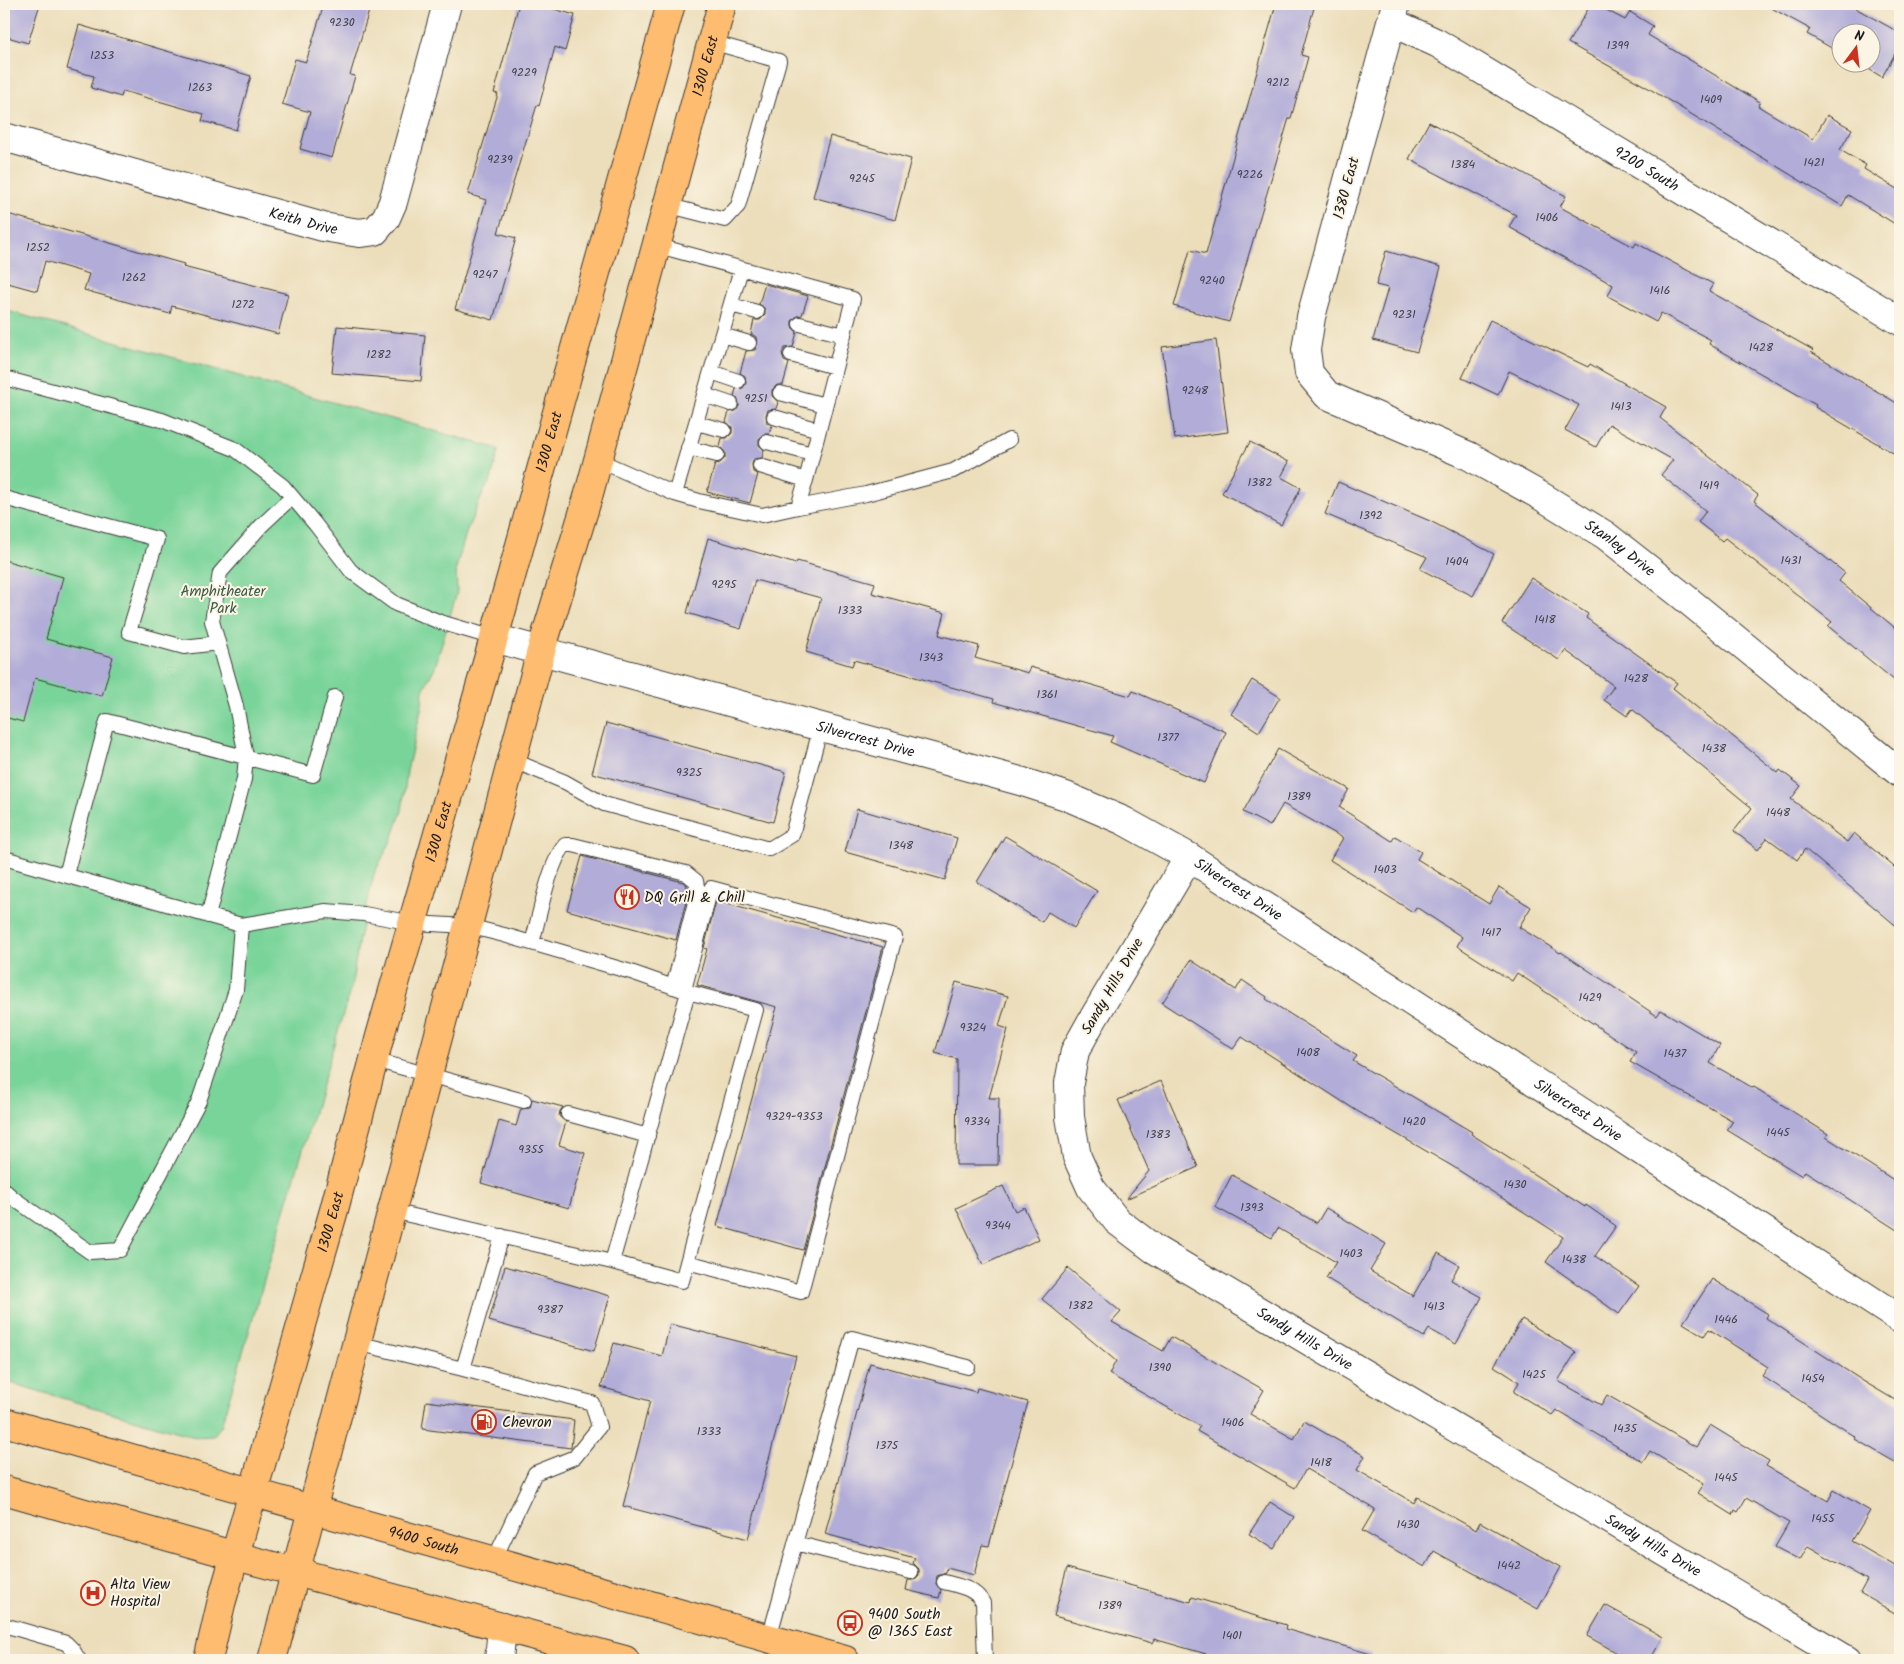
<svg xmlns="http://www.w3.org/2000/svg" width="1904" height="1664" font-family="Kalam,sans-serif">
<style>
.green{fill:#79d49a;stroke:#4a785b}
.building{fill:#b1acd8}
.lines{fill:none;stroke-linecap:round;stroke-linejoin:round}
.lane-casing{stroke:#3b3934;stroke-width:16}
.street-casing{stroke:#3b3934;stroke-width:30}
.primary-casing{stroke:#3b3934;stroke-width:30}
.lane{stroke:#fff;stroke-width:14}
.street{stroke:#fff;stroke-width:28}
.primary{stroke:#fdbc6f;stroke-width:28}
.labels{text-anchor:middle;stroke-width:4;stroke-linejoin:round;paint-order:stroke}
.number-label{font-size:12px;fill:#41404b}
.street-label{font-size:15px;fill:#1c1c1c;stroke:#fcf5e5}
.park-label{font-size:15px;fill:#3d5c48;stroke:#fcf5e5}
.poi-label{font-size:15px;fill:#1c1c1c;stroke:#fcf5e5;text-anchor:start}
</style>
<rect width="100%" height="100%" fill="#fcf5e5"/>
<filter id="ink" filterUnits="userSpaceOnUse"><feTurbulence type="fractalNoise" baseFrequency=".02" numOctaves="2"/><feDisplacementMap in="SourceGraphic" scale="10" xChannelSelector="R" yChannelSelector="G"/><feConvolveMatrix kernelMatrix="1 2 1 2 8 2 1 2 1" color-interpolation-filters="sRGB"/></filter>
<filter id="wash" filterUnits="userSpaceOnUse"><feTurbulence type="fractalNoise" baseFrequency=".0096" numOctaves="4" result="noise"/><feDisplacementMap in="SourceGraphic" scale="20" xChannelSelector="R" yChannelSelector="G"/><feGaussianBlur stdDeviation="1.12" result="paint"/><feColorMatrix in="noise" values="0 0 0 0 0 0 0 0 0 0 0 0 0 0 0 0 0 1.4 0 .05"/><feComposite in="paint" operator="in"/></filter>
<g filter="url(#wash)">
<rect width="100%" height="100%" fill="#ecdebb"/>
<path class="green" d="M 4,310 L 499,449 L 491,480 L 484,491 L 467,530 L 456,568 L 457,592 L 435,667 L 423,690 L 422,705 L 407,771 L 402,811 L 392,839 L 374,874 L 359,939 L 352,984 L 221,1426 L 213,1436 L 195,1437 L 4,1381 Z"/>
<g id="blocks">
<path class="building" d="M 4,4 L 40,4 L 28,43 L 4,36 Z
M 324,4 L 371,4 L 350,75 L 355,76 L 332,158 L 300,149 L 310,112 L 282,104 L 295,59 L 306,62 Z
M 519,4 L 536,4 L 575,15 L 565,51 L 555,47 L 539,106 L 537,105 L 498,233 L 516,238 L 493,320 L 455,309 L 486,200 L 468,194 L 498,94 L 494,93 Z
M 1276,4 L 1315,4 L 1301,55 L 1308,57 L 1291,118 L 1289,118 L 1229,322 L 1174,306 L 1190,250 L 1206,254 Z
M 1591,4 L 1595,4 L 1625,20 L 1630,12 L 1653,26 L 1648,35 L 1760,102 L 1758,106 L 1813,139 L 1827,115 L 1852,129 L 1840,150 L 1866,165 L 1864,169 L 1900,191 L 1900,227 L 1848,195 L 1842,206 L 1645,86 L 1568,43 Z
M 1764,4 L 1848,4 L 1900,33 L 1900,45 L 1882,77 L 1857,62 L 1872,62 L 1872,32 L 1842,32 L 1842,54 L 1807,34 L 1810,29 Z
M 79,25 L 251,76 L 236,130 L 202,121 L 204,114 L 123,91 L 121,97 L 91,88 L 94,76 L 67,69 Z
M 1429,122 L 1566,196 L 1560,207 L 1634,247 L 1636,243 L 1713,284 L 1709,291 L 1813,350 L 1811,352 L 1900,405 L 1900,457 L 1815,407 L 1816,405 L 1709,344 L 1711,340 L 1661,313 L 1656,322 L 1608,296 L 1613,285 L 1509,227 L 1516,215 L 1409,159 Z
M 830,136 L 911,159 L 895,220 L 813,197 Z
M 4,213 L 184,264 L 183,267 L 288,294 L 278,334 L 172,306 L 170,314 L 84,290 L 89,274 L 45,261 L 37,291 L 4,282 Z
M 1386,251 L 1441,267 L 1417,352 L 1373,340 L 1388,288 L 1376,285 Z
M 765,284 L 808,296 L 802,315 L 797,316 L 792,321 L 792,327 L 797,332 L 793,347 L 785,348 L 782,353 L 784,361 L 789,363 L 783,385 L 777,385 L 772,390 L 772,396 L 778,402 L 776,409 L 768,410 L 766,415 L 767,423 L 772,425 L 769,434 L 764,434 L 759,439 L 759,445 L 764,450 L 762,458 L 754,459 L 752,464 L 753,472 L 758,474 L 750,503 L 707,492 L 715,464 L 720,463 L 725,458 L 725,452 L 720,447 L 722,438 L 727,438 L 732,433 L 732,427 L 726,422 L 729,412 L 736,411 L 739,406 L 738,399 L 734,396 L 736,389 L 743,388 L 746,383 L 745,376 L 740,373 L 746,351 L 755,350 L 757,345 L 756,337 L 751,334 L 754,320 L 760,320 L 765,315 L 765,309 L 759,304 Z
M 1490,320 L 1588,367 L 1590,364 L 1666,407 L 1660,418 L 1758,495 L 1754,501 L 1845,573 L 1839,581 L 1900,632 L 1900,685 L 1828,626 L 1832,622 L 1725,538 L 1722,541 L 1698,522 L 1706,511 L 1661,475 L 1673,460 L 1609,424 L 1596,447 L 1565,430 L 1579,405 L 1509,371 L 1498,395 L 1462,378 Z
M 337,326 L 425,335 L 421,381 L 332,373 Z
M 1216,340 L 1228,432 L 1175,439 L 1162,347 Z
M 1250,442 L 1289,462 L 1281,477 L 1301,488 L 1281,525 L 1222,493 Z
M 1338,482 L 1430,521 L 1494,554 L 1473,596 L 1420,569 L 1427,557 L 1325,514 Z
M 708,538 L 796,564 L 797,561 L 875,583 L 872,593 L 945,613 L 939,635 L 979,646 L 975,658 L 1028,673 L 1030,667 L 1130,696 L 1133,691 L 1226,732 L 1204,783 L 1110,742 L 1113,736 L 993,702 L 994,699 L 854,660 L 852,666 L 806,652 L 821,598 L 755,580 L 741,629 L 687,613 Z
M 4,560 L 63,577 L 46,639 L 113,657 L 102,696 L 35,678 L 23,722 L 4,717 Z
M 1531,578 L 1588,614 L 1586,618 L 1677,683 L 1673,688 L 1778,773 L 1780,770 L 1801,786 L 1791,799 L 1847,842 L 1854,833 L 1900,872 L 1900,929 L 1805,849 L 1797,860 L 1767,838 L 1758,850 L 1734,831 L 1752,808 L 1632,709 L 1627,716 L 1604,700 L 1614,686 L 1565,650 L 1559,660 L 1502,623 Z
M 1252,680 L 1280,697 L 1259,732 L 1231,714 Z
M 606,723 L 786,772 L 773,822 L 592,773 Z
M 1278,749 L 1349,789 L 1339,807 L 1392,841 L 1395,836 L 1421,852 L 1417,859 L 1489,904 L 1499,887 L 1531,907 L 1519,927 L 1560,953 L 1561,952 L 1657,1016 L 1661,1010 L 1720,1045 L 1710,1063 L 1753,1088 L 1754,1087 L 1828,1134 L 1826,1137 L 1900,1184 L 1900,1232 L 1805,1171 L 1802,1176 L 1727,1130 L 1733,1121 L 1630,1062 L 1636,1052 L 1517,973 L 1512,981 L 1457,946 L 1462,937 L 1416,907 L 1413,912 L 1330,860 L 1343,838 L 1283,804 L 1270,826 L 1243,812 Z
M 857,809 L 957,838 L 945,880 L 845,852 Z
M 1005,836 L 1097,891 L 1074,928 L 1048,912 L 1042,922 L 977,882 Z
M 582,856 L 683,882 L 687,885 L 685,893 L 688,894 L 676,940 L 567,910 Z
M 716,901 L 883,947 L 803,1250 L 717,1226 L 777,1007 L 697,985 L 707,949 L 704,948 Z
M 1191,960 L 1236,990 L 1242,980 L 1267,997 L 1266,999 L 1357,1056 L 1353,1061 L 1472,1132 L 1471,1134 L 1585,1207 L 1586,1205 L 1616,1226 L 1595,1256 L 1639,1286 L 1619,1314 L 1546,1262 L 1563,1237 L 1452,1166 L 1357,1111 L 1242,1037 L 1233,1049 L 1162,1003 Z
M 956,982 L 1008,996 L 999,1026 L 1008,1029 L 989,1098 L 999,1098 L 998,1165 L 956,1165 L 957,1059 L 935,1053 Z
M 1161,1081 L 1198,1167 L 1126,1199 L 1149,1171 L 1118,1100 Z
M 532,1099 L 563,1107 L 560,1111 L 559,1116 L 566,1122 L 559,1145 L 585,1153 L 569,1208 L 481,1183 L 499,1121 L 516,1126 L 521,1109 L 530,1108 Z
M 1232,1175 L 1317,1223 L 1326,1208 L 1386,1244 L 1370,1271 L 1413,1296 L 1438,1253 L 1459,1265 L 1451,1280 L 1482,1297 L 1456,1344 L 1429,1329 L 1424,1337 L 1326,1278 L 1336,1262 L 1278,1228 L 1272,1238 L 1215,1207 Z
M 1003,1186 L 1015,1211 L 1024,1207 L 1039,1239 L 983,1265 L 956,1208 Z
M 505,1266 L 610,1296 L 594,1351 L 489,1321 Z
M 1068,1268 L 1121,1312 L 1112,1322 L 1163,1351 L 1171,1337 L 1264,1390 L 1250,1414 L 1294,1439 L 1304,1421 L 1365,1456 L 1357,1470 L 1414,1503 L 1417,1497 L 1476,1530 L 1480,1522 L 1561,1567 L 1538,1609 L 1434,1551 L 1425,1567 L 1362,1531 L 1375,1509 L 1306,1469 L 1295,1488 L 1197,1431 L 1200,1426 L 1109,1374 L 1116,1361 L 1042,1299 Z
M 1712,1279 L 1768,1314 L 1766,1318 L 1863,1381 L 1900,1403 L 1900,1465 L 1855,1439 L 1856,1437 L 1762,1376 L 1768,1367 L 1709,1329 L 1704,1336 L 1683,1323 Z
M 1522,1319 L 1576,1352 L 1558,1381 L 1601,1405 L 1607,1395 L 1696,1447 L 1710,1425 L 1769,1461 L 1766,1466 L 1828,1501 L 1834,1490 L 1870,1511 L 1852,1541 L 1900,1569 L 1900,1616 L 1860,1593 L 1867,1580 L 1808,1546 L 1800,1560 L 1775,1547 L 1789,1523 L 1746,1498 L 1738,1512 L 1735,1510 L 1733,1515 L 1698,1493 L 1704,1484 L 1650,1451 L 1643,1462 L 1556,1410 L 1552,1415 L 1514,1392 L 1519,1382 L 1494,1366 Z
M 670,1324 L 796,1356 L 748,1539 L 623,1506 L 650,1401 L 601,1387 L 614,1343 L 662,1356 Z
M 870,1363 L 976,1392 L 977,1388 L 1028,1402 L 989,1546 L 982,1545 L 974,1575 L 947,1568 L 946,1573 L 937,1576 L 936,1584 L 941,1590 L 939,1598 L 906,1590 L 908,1580 L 914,1580 L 919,1575 L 919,1569 L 913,1563 L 915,1558 L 825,1534 Z
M 426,1401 L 574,1420 L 571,1448 L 422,1429 Z
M 1270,1502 L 1294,1517 L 1274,1549 L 1249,1534 Z
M 1067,1568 L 1191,1602 L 1192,1597 L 1286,1625 L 1285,1629 L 1371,1654 L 1370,1660 L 1227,1660 L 1154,1639 L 1152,1643 L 1054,1616 Z
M 1605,1605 L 1663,1637 L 1650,1660 L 1630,1660 L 1587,1636 Z"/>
</g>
</g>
<g filter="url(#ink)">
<use href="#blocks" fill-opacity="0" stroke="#3b3934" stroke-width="1"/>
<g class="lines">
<defs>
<path id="lane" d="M 666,205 L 725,220 L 738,206 L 779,61 L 711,42
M 731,305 L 757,312
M 800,324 L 844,335
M 722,335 L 749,343
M 791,355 L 835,367
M 711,372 L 738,381
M 4,378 L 162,420 L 235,449 L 283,486 L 315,524 L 351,571 L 396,604 L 440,622 L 494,638
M 780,393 L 825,405
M 704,395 L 731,404
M 774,417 L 819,430
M 696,423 L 724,430
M 767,442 L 812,454
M 688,448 L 717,455
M 598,460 L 675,494 L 699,501 L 762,515 L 798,507 L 806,480 L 853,299 L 655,245
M 760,466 L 806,480
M 675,494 L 741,269
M 4,498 L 157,539 L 129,632 L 184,647 L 218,643
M 798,507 L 866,494 L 953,471 L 1009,440
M 512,760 L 565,782 L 604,804 L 769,849 L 792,835 L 821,726
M 4,858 L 241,925 L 326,911 L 364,914 L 413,923 L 468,926 L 504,935 L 631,972 L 688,992 L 612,1262 L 392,1211
M 66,875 L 107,721 L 313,775 L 335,697
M 208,916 L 244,779 L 246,756 L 236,706 L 212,621 L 220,573 L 261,526 L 292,497
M 532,943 C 539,918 549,863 565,845 L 573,845 L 686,873 L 696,881 L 698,891 L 673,987
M 684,990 L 711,888 L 895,937 L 801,1292 L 687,1262
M 374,1060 L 524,1101
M 568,1114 L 648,1136
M 4,1190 L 13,1198 L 90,1252 L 120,1250 L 199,1101 L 236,990 L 241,925
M 612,1262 L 682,1281 L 756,1010 L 688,992
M 357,1343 L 463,1369 L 502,1236
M 463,1369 L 592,1403 L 599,1427 L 575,1457 L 535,1473 L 494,1560
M 795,1543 L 911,1572
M 944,1582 C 959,1586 975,1588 983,1603 L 985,1660
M 4,1625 L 66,1643 L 73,1650 L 79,1660
M 769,1638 L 852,1338 L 968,1367"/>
<g id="street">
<path id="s1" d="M 1396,4 L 1311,317 L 1306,350 L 1309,373 L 1327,395 L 1469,456 L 1541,496 L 1605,535 L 1679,593 L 1900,773"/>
<path id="s2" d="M 1391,22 L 1437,43 L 1900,321"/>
<path id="s3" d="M 4,137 L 323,227 L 359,233 L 375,231 L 386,218 L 393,202 L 447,4"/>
<path id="s4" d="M 494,638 L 1020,781 L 1066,796 L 1124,821 L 1189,857 L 1900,1319"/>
<path id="s5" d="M 1189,857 L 1090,1024 L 1075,1051 L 1069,1083 L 1070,1117 L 1077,1157 L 1091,1188 L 1117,1221 L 1154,1249 L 1847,1660"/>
<path d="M 499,1660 L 502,1627"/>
</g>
<g id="primary">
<path id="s6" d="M 4,1422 L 845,1660"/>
<path d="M 4,1490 L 236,1556 L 625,1660"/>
<path id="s7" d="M 208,1660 L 221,1604 L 334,1210 L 380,1036 L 494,638 L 671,4"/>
<path id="s8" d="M 272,1660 L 541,651 L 588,497 L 722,4"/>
</g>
</defs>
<use href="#lane" class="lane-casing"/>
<use href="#street" class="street-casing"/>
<use href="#primary" class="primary-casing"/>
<use href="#lane" class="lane"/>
<use href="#street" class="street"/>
<use href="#primary" class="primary"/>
</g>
</g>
<defs>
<symbol id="restaurant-ring" viewBox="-11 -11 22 22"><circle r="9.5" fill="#fcf5e5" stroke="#c8321e" stroke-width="1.5"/><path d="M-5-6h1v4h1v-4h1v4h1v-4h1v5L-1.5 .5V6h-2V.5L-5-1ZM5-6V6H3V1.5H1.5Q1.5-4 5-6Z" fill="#c8321e"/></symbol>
<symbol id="fuel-ring" viewBox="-11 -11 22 22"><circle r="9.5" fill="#fcf5e5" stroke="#c8321e" stroke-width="1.5"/><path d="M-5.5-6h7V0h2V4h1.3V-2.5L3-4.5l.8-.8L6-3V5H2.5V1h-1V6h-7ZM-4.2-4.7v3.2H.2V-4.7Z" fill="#c8321e"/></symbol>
<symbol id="hospital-ring" viewBox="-11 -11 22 22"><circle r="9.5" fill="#fcf5e5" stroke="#c8321e" stroke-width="1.5"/><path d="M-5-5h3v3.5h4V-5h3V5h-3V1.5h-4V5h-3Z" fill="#c8321e"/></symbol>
<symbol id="bus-ring" viewBox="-11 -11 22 22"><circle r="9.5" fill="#fcf5e5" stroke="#c8321e" stroke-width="1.5"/><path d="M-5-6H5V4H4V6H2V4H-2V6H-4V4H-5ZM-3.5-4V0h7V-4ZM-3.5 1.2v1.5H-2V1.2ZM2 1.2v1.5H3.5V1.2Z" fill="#c8321e"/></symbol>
</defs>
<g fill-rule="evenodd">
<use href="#restaurant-ring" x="613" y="883" width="28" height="28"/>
<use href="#fuel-ring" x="470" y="1408" width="28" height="28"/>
<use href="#hospital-ring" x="79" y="1579" width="28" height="28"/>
<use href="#bus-ring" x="836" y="1609" width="28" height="28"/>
</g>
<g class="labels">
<g class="number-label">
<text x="342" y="26">9230</text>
<text x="1618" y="49">1399</text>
<text x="102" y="59">1253</text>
<text x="524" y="76">9229</text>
<text x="1278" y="86">9212</text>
<text x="200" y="91">1263</text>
<text x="1711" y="103">1409</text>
<text x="500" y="163">9239</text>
<text x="1814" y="166">1421</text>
<text x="1463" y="168">1384</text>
<text x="1250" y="178">9226</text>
<text x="862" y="182">9245</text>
<text x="1547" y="221">1406</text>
<text x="38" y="251">1252</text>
<text x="485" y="278">9247</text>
<text x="134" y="281">1262</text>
<text x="1212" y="284">9240</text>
<text x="1660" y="294">1416</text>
<text x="243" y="308">1272</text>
<text x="1404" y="318">9231</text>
<text x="1761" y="351">1428</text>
<text x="379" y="358">1282</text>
<text x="1195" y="394">9248</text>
<text x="756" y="402">9251</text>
<text x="1621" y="410">1413</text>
<text x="1260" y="486">1382</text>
<text x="1709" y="489">1419</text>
<text x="1371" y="519">1392</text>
<text x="1791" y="564">1431</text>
<text x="1457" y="565">1404</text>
<text x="724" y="588">9295</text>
<text x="850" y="614">1333</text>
<text x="1545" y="623">1418</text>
<text x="931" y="661">1343</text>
<text x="1636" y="682">1428</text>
<text x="1047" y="698">1361</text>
<text x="1168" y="741">1377</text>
<text x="1714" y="752">1438</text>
<text x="689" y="776">9325</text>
<text x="1299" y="800">1389</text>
<text x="1778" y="816">1448</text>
<text x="901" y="849">1348</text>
<text x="1385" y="873">1403</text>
<text x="1491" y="936">1417</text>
<text x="1590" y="1001">1429</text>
<text x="973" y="1031">9324</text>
<text x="1308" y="1056">1408</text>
<text x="1675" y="1057">1437</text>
<text x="794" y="1120">9329-9353</text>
<text x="977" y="1125">9334</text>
<text x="1414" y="1125">1420</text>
<text x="1778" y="1136">1445</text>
<text x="1158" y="1138">1383</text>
<text x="531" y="1153">9355</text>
<text x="1515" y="1188">1430</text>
<text x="1252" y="1211">1393</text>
<text x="998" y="1229">9344</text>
<text x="1351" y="1257">1403</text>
<text x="1574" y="1263">1438</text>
<text x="1081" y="1309">1382</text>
<text x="1434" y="1310">1413</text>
<text x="550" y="1313">9387</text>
<text x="1726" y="1323">1446</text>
<text x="1160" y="1371">1390</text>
<text x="1534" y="1378">1425</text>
<text x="1813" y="1382">1454</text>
<text x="1233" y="1426">1406</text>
<text x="1625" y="1432">1435</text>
<text x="709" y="1435">1333</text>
<text x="887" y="1449">1375</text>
<text x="1321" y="1466">1418</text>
<text x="1726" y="1481">1445</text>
<text x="1823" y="1522">1455</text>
<text x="1408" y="1528">1430</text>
<text x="1509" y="1569">1442</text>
<text x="1110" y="1609">1389</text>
<text x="1232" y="1639">1401</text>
</g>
<g class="street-label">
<text dy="5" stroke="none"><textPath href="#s8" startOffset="1652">1300 East</textPath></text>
<text dy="5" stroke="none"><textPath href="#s2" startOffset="295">9200 South</textPath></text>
<text transform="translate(1346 188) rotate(-75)" y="5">1380 East</text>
<text dy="5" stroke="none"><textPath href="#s3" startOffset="311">Keith Drive</textPath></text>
<text dy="5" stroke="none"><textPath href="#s7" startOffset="1265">1300 East</textPath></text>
<text dy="5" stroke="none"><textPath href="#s1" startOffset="741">Stanley Drive</textPath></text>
<text dy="5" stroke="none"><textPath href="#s4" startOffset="385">Silvercrest Drive</textPath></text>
<text dy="5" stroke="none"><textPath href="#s7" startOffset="860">1300 East</textPath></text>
<text dy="5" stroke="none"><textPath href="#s4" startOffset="790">Silvercrest Drive</textPath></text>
<text transform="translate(1112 986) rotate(-60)" y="5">Sandy Hills Drive</text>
<text dy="5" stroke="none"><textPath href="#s4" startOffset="1195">Silvercrest Drive</textPath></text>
<text dy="5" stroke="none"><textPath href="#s7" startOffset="455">1300 East</textPath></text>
<text dy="5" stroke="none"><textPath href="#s5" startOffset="630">Sandy Hills Drive</textPath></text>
<text dy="5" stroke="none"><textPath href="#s6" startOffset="436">9400 South</textPath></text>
<text dy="5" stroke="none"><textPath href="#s5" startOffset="1035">Sandy Hills Drive</textPath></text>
</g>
<g class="park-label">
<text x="223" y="596">Amphitheater<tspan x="223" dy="17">Park</tspan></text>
</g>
<g class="poi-label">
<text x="644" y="902">DQ Grill &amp; Chill</text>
<text x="502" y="1427">Chevron</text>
<text x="110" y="1589">Alta View<tspan x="110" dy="17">Hospital</tspan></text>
<text x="868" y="1619">9400 South<tspan x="868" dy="17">@ 1365 East</tspan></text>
</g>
</g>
<rect width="1904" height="1664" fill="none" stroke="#fcf5e5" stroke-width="20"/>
<g transform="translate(1856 48) rotate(15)"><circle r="24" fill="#fcf5e5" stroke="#a29e95"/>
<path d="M0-4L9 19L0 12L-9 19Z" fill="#c8321e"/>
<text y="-8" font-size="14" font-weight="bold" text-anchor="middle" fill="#1c1c1c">N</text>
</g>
</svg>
